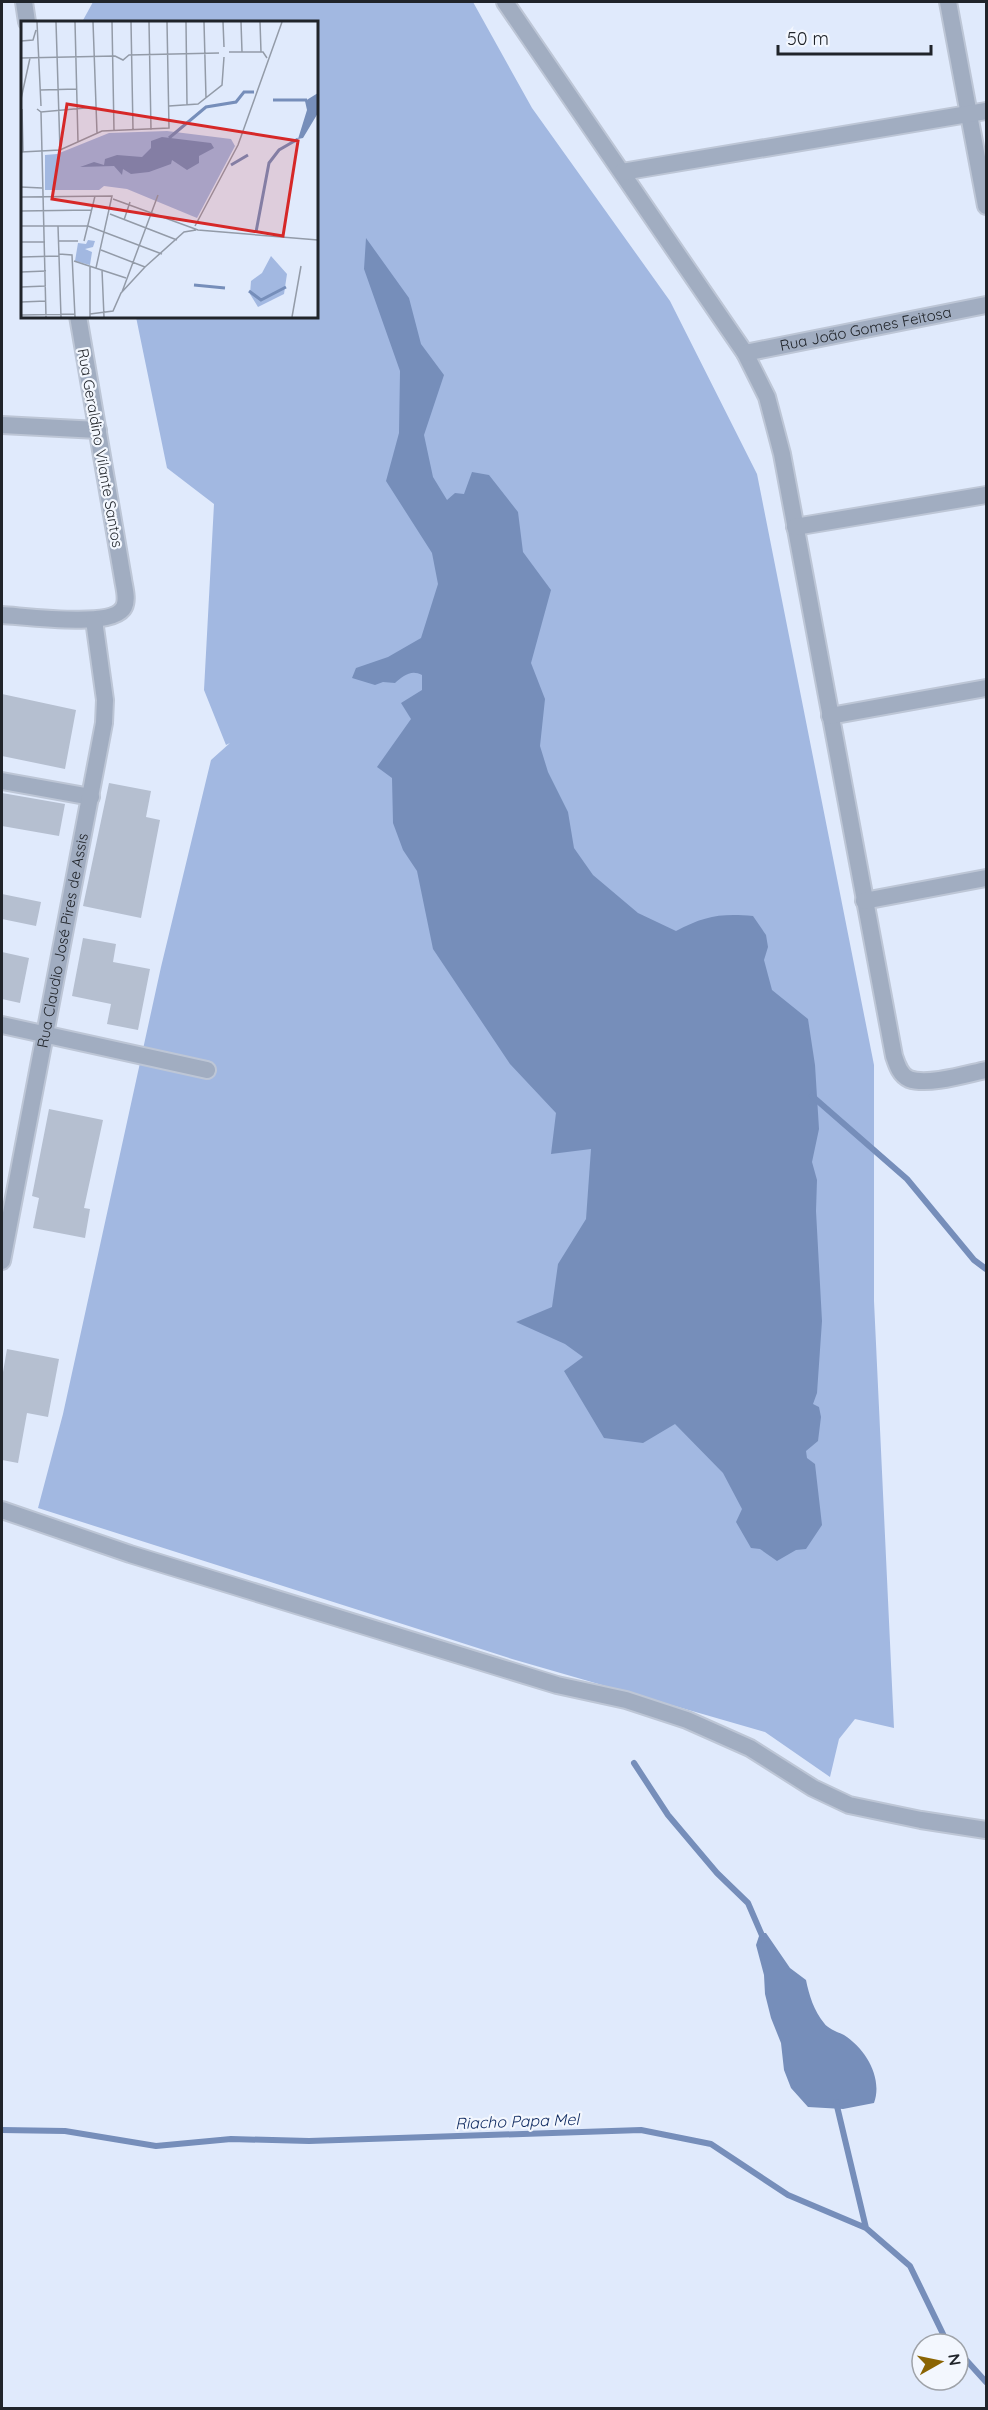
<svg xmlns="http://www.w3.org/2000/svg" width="988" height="2410" font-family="Quicksand,sans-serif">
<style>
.green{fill:#a2b8e1}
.water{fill:#768eba}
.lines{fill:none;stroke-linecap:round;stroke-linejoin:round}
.stream{stroke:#768eba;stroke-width:6}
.building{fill:#b5bfd0}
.minor-casing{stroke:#bdc6d6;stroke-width:20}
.minor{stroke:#a1adc1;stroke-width:16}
.labels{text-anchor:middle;stroke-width:4.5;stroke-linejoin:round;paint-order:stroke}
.street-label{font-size:15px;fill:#20242a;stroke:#f3f7fe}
.water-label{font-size:16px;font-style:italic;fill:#122d63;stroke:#f3f7fe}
.inset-river{fill:none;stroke:#768eba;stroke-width:3}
.inset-road{fill:none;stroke:#939ba8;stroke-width:1.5}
.view{fill:#d62828;fill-opacity:0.15;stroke:#d62828;stroke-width:3}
.inset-edge{fill:none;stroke:#20242a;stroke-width:3}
</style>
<rect width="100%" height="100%" fill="#e0eafc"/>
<path class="green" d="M 93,2 L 473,2 L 532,108 L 670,301 L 757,474 L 874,1065 L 874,1301 L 894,1728 L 855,1719 L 839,1739 L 830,1777 L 765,1732 L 512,1659 L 38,1508 L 63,1414 L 161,967 L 211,760 L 230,743 L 226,745 L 204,690 L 214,504 L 167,468 L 136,317 L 316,316 L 316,22 L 82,22 Z"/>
<path class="water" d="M 366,238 L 409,298 L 421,344 L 444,375 L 424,435 L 433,477 L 447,500 L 455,493 L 464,494 L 472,472 L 489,475 L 518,512 L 523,552 L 551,590 L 531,663 L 545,699 L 540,746 L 548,772 L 568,812 L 574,848 L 593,875 L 638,913 L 676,931 C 704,916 721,913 753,916 L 766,935 L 768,947 L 764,960 L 772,990 L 808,1019 L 815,1065 L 819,1129 L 812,1162 L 817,1180 L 816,1211 L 822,1321 L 817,1393 L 813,1404 L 819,1407 L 821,1417 L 818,1441 L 806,1451 L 807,1458 L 815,1464 L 822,1525 L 806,1549 L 796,1550 L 777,1561 L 760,1549 L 751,1548 L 736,1522 L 742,1509 L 723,1473 L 675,1424 L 643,1443 L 604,1438 L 564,1371 L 583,1357 L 565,1344 L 516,1322 L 552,1307 L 558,1264 L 586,1219 L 591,1149 L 551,1154 L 556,1113 L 510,1064 L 433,949 L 417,871 L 403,850 L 393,823 L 392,778 L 377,767 L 411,719 L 401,703 L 422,690 L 422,675 C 411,669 403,676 395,683 L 383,682 L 375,685 L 352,678 L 356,668 L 388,657 L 421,638 L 438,584 L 432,553 L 386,481 L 399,433 L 400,371 L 364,269 Z
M 760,1933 L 766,1933 L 790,1968 L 806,1980 C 809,1995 814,2011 824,2023 C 828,2029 838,2032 844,2035 C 866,2049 883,2078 874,2103 L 843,2109 L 808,2107 L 791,2088 L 784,2070 L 781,2043 L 771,2018 L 765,1994 L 764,1975 L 756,1945 Z"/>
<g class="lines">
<path class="stream" d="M 812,1096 L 907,1179 L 974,1260 L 986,1269
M 634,1763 L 668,1815 L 717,1873 L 748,1903 L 764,1940
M 836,2102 L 866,2228
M 2,2130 L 65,2131 L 156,2146 L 231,2139 L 309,2141 L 641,2130 L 711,2144 L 788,2195 L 866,2228 L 910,2266 L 944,2336 L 951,2344
M 958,2351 L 986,2382"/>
</g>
<path class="building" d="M 2,694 L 76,710 L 65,769 L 2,756 Z
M 109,783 L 151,791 L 146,817 L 160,820 L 141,918 L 83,906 Z
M 2,793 L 65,804 L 59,836 L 2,826 Z
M 2,894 L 41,902 L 36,926 L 2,919 Z
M 83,938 L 116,944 L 113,962 L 150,969 L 138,1030 L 107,1024 L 111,1004 L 72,996 Z
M 2,952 L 29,958 L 20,1003 L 2,999 Z
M 49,1109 L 103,1120 L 84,1208 L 90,1209 L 85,1238 L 33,1228 L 39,1198 L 32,1196 Z
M 7,1349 L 59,1359 L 48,1417 L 27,1413 L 18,1463 L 2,1460 L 2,1378 Z"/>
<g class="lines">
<defs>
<g id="minor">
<path d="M 24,2 L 27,22"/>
<path d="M 505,2 L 745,353 L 767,397 L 782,454 L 894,1056 C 897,1065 900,1075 909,1079 C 928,1086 967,1074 986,1070"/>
<path d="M 948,2 L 986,206"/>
<path d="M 622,172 L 986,111"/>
<path id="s1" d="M 745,353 L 986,305"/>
<path d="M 2,425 L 98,430"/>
<path d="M 795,527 L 986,495"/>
<path d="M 2,615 C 24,616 114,629 124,607 C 128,599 124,587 123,579 L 78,316"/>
<path d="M 830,716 L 986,688"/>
<path d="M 2,781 L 91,797"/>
<path d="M 864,901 L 986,878"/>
<path d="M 2,1025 L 207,1070"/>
<path id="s2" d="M 2,1261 L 104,723 L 105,700 L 94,620"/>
<path d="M 2,1510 L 130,1554 L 557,1685 L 626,1700 L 687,1720 L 750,1748 L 813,1788 L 849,1805 L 921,1820 L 986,1830"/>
</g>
</defs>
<use href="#minor" class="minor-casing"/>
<use href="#minor" class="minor"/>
</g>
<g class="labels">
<g class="street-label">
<text dy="5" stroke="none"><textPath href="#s1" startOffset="123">Rua João Gomes Feitosa</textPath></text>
<text transform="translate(100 448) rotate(80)" y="5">Rua Geraldino Vilante Santos</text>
<text dy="5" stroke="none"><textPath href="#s2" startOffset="326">Rua Claudio José Pires de Assis</textPath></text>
</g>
<g class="water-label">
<text transform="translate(517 2121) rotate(-2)" y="6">Riacho Papa Mel</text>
</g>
</g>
<g transform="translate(21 21)">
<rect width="297" height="297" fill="#e0eafc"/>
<path d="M 146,110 L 210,118 L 214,125 L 176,197 L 106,168 L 83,165 L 78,169 L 24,169 L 24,134 L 36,133 L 88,112 ZM 67,219 L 74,220 L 72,226 L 64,228 L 71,231 L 69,244 L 54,240 L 57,222 L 65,223 ZM 250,235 L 266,253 L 263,273 L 237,286 L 229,273 L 230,260 L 241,252 Z" fill="#a2b8e1"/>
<path d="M 297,72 L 297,92 L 282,117 L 277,118 L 286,89 L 284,80 ZM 141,116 L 190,122 L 193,127 L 178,135 L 178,142 L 166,149 L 151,139 L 150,143 L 128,151 L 110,153 L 102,148 L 101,154 L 93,145 L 59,146 L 73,141 L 83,144 L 84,138 L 96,134 L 121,136 L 130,127 L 130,120 Z" fill="#768eba"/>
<path class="inset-river" d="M 252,79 L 286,79M 148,117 L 185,86 L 215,81 L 223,71 L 233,71M 210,144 L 227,134M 235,211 L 248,142 L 258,129 L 277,118M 173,264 L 204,267M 228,270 L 240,279 L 265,266"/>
<path class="inset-road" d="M 16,1 L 20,85M 35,1 L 39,129M 54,1 L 57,121M 72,1 L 76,112M 91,1 L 93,110M 110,1 L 112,109M 128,1 L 130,109M 165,1 L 166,84M 183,1 L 185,77M 202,1 L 203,26M 220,1 L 221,31M 239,1 L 240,31M 0,20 L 12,19 L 15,9M 208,31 L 242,31 L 246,37M 0,37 L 94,35 L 102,39 L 108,34 L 198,32M 19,69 L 56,68M 0,78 L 9,37M 148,85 L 177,83 L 201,64 L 203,36M 1,88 L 2,131M 16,88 L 20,91 L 75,86M 20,91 L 25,296M 0,131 L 39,129 L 81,110 L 148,107 L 146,1M 0,166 L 21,167M 0,176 L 91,175 L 75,247M 92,178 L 177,209 L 297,219M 0,190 L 71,189M 89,193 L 156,219M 103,199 L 109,181M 0,205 L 67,205 L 141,233M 37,205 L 40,296M 174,205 L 217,124 L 261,1M 38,220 L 57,220M 63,220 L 74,175M 0,221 L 24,221M 80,229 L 124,246M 38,233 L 51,234 L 54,296M 0,236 L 38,235M 53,240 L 105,257M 69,245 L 69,296M 81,249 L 83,296M 0,251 L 25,250M 0,266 L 25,265M 101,271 L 137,174M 0,281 L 25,280M 69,293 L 92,290 L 100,272 L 124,246 L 163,211 L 175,209M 0,294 L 54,293M 271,296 L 280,245"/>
<path class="view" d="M 46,83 L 277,120 L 262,215 L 31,178 Z"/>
<rect width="297" height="297" class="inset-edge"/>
</g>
<rect width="988" height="2410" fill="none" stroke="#20242a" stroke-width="6"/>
<g transform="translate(940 2362) rotate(81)"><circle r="28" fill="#f3f7fe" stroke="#9fa3a9" stroke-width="1.5"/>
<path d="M0-4.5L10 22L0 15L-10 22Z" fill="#8a6403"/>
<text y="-9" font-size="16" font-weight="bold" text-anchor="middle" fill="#20242a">N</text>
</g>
<path d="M778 45v9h153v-9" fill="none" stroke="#20242a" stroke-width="3"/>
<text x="787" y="45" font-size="18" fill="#20242a" stroke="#f3f7fe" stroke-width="4.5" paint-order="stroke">50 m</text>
</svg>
